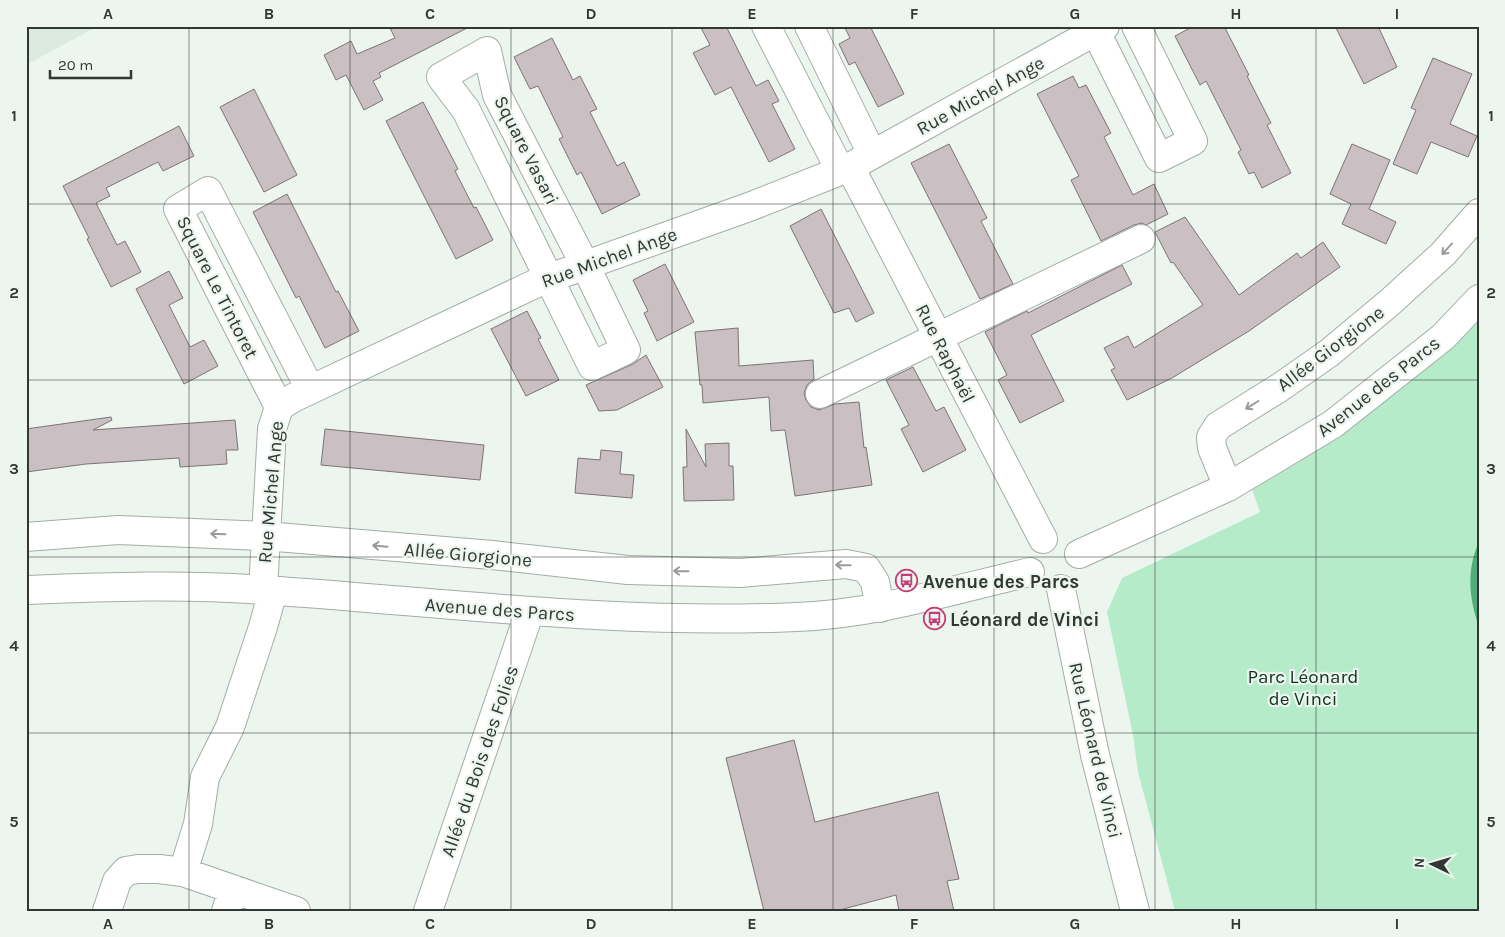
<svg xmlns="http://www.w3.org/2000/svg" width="1505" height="937" font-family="Karla,sans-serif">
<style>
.built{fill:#dbebe0}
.green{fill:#b5ebc8}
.water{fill:#52ae79}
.building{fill:#cabfc2;stroke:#7d7376}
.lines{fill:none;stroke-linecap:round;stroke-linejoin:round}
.minor-casing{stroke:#a3aca6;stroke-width:30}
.minor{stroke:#fff;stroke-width:28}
.oneway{stroke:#999b9a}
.grid{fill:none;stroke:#333734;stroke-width:1;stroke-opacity:0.55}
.labels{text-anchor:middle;stroke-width:4.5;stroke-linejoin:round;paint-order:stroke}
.street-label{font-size:19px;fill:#333734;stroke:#ecf6ef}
.poi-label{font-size:19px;font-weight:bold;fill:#333734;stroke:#ecf6ef;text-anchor:start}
.park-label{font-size:19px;fill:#0c341e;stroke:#ecf6ef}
.neatline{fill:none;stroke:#333734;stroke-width:2}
.grid-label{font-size:16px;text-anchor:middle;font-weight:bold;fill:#333734}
</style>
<rect width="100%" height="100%" fill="#ecf6ef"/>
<path class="built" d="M 26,26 L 98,26 L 26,65 Z"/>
<path class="green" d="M 1479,316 L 1479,911 L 1175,911 L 1138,772 L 1133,735 L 1107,612 L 1122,578 L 1260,512 L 1252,489 L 1380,404 Z"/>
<path class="water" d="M 1479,542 L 1479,627 C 1469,599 1466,570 1479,542 Z"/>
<path class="building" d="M 389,26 L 471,26 L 379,73 L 381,77 L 373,81 L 383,100 L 364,110 L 346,75 L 336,80 L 324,55 L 351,41 L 357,54 L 395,38 Z
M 700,26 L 726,26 L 756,86 L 768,80 L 779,101 L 772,104 L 795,149 L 769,162 L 731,87 L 715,95 L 693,53 L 710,45 Z
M 844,26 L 870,26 L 904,94 L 878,107 L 855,62 L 849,65 L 839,44 L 850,38 Z
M 1194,26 L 1224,26 L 1249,75 L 1247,76 L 1271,123 L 1267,125 L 1291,173 L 1262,188 L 1254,172 L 1249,174 L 1238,152 L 1241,150 L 1206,81 L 1200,85 L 1175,36 Z
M 1335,26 L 1378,26 L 1397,67 L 1364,84 Z
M 552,38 L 573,80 L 580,76 L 597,109 L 590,112 L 617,166 L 624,162 L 640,195 L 602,214 L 581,172 L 577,175 L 559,139 L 563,137 L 538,86 L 530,89 L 514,57 Z
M 1433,58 L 1472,74 L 1450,124 L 1477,136 L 1468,157 L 1431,142 L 1417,174 L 1393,164 L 1416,110 L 1411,108 Z
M 1073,76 L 1079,88 L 1086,85 L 1111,133 L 1104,137 L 1133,195 L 1154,184 L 1168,214 L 1146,225 L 1142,223 L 1134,225 L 1101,241 L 1071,180 L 1079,176 L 1037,94 Z
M 254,89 L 297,175 L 264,192 L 220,107 Z
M 423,102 L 458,169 L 455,171 L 474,208 L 476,207 L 493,240 L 456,259 L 386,121 Z
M 179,126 L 194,156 L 163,171 L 158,162 L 106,188 L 110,196 L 96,203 L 117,245 L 125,241 L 141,272 L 111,287 L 87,239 L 89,238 L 63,186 Z
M 949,144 L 987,218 L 981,221 L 1013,284 L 980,299 L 911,163 Z
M 1352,144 L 1390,160 L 1369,209 L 1396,222 L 1386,244 L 1342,224 L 1351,204 L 1330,194 Z
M 287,194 L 336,292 L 338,291 L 359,331 L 325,348 L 299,296 L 296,298 L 253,212 Z
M 821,209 L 874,313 L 856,322 L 849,308 L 834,313 L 790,226 Z
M 1185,217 L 1239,295 L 1297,253 L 1301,258 L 1323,242 L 1340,267 L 1249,331 L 1172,378 L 1127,400 L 1111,370 L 1115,368 L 1104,348 L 1128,336 L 1134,348 L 1203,305 L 1173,262 L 1171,263 L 1155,232 Z
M 665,264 L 694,322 L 657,341 L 644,313 L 648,311 L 633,280 Z
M 1122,265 L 1132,284 L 1031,335 L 1064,401 L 1020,423 L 998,380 L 1007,375 L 985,332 L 1027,311 L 1028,313 Z
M 169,271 L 183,298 L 169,305 L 190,347 L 204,340 L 218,366 L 184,384 L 136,289 Z
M 527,311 L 541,338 L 538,339 L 559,380 L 526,396 L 491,329 Z
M 738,328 L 739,366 L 813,360 L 814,379 L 807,385 L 804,393 L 806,400 L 811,407 L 819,410 L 835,404 L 859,402 L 864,448 L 866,447 L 872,485 L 795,496 L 785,430 L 771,431 L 769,397 L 703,403 L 702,385 L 700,385 L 695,332 Z
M 646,355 L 663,387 L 617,410 L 599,411 L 586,385 L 633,364 Z
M 913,367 L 936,411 L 944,407 L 966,450 L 923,472 L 901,429 L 909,425 L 886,380 Z
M 111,417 L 112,420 L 93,430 L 235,420 L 238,450 L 226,450 L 227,464 L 180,467 L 179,458 L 86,464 L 26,472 L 26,429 Z
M 325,429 L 484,445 L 480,480 L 321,465 Z
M 686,429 L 706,467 L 705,444 L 729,443 L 729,466 L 733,466 L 734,500 L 684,501 L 683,467 L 687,467 Z
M 601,450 L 622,452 L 620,474 L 634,475 L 632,498 L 575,493 L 578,458 L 600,460 Z
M 794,740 L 815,822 L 938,792 L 959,879 L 947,881 L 954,911 L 899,911 L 896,895 L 836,911 L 764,911 L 726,758 Z"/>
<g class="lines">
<defs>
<path id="minor" d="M 766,26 L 840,170
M 809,26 L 872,154
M 1093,26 L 1159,158 L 1193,141 L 1136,26
M 487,51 L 497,95 L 585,265 L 626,350 L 592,366 L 466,110 L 441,77 Z
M 850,167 L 1043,539
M 820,394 L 1141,239
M 279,407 L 178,209 L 208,191 L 310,389
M 1228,487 L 1212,448 L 1211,437 L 1218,426 L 1279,388 L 1329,353 L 1389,303 L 1443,254 L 1479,213
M 26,537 L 118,530 L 265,536 L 492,555 L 628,570 L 740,573 L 846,564 L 866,568 L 875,582 L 880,608
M 1079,554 L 1228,487 L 1333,424 L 1443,337 L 1479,299
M 1061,589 L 1095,755 L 1135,911
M 26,590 C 106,587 185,584 264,590 C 442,602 617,625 796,617 C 876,614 952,590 1030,572
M 263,590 L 272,429 L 279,407 L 293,398 L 541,281 L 749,207 L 850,167 L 1105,26
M 183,872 L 198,824 L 205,777 L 230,727 L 263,627 L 273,591
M 107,911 L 117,881 L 126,871 L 138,869 L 159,869 L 183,872 L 296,911
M 226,911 L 233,889
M 428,911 L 530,611"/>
</defs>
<use href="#minor" class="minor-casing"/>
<use href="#minor" class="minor"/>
</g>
<defs><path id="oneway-shaft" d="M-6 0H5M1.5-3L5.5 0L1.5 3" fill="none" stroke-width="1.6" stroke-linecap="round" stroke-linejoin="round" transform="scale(1.25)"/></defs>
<g class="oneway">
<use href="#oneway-shaft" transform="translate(1447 249) rotate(132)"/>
<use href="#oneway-shaft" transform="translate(1252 405) rotate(148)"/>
<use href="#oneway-shaft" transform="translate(218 534) rotate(-178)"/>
<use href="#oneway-shaft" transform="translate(380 546) rotate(-175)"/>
<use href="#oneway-shaft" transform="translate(843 565) rotate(-179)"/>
<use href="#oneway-shaft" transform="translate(681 571) rotate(-179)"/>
</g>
<path class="grid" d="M 189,26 L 189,911M 350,26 L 350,911M 511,26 L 511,911M 672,26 L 672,911M 833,26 L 833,911M 994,26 L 994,911M 1155,26 L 1155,911M 1316,26 L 1316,911M 26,204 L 1479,204M 26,380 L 1479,380M 26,557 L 1479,557M 26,733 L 1479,733"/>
<defs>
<symbol id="bus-ring" viewBox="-11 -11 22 22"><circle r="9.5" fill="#ecf6ef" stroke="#c53b74" stroke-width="1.5"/><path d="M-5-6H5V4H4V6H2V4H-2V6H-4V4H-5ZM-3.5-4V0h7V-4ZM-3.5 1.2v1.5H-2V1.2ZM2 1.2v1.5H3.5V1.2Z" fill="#c53b74"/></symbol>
</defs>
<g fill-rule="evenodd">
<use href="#bus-ring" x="894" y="568" width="25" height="25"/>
<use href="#bus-ring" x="922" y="606" width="25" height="25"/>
</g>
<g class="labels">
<g class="street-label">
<text transform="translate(980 95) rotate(-29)" y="7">Rue Michel Ange</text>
<text transform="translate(527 150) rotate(63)" y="7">Square Vasari</text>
<text transform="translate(609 257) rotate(-20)" y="7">Rue Michel Ange</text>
<text transform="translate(218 287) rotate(63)" y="7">Square Le Tintoret</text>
<text transform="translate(1330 348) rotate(-37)" y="7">Allée Giorgione</text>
<text transform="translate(946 353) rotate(63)" y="7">Rue Raphaël</text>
<text transform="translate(1378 386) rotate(-38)" y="7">Avenue des Parcs</text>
<text transform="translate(270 492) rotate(-85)" y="7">Rue Michel Ange</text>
<text transform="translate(468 554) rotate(5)" y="7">Allée Giorgione</text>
<text transform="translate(500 609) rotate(4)" y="7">Avenue des Parcs</text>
<text transform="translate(1096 750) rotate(77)" y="7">Rue Léonard de Vinci</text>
<text transform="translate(479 761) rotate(-71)" y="7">Allée du Bois des Folies</text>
</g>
<g class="poi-label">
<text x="923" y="588">Avenue des Parcs</text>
<text x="950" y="626">Léonard de Vinci</text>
</g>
<g class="park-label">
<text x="1303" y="683">Parc Léonard<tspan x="1303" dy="22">de Vinci</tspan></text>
</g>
</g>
<rect width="1505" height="937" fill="none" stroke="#ecf6ef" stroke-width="55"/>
<g transform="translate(1432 864) rotate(275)" stroke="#ecf6ef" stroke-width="4" paint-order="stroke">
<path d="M0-4L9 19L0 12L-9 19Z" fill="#333734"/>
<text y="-8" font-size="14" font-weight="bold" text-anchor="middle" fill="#333734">N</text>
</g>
<path d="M50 70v8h81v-8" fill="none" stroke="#333734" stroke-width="2.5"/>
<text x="58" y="70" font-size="15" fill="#333734" stroke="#ecf6ef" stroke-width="4" paint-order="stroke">20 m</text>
<rect x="28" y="28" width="1450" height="882" class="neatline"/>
<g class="grid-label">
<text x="108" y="19">A</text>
<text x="269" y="19">B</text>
<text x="430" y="19">C</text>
<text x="591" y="19">D</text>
<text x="752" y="19">E</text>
<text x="914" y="19">F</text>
<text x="1075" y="19">G</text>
<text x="1236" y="19">H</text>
<text x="1397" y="19">I</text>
<text x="14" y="121">1</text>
<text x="1491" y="121">1</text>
<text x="14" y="298">2</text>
<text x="1491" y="298">2</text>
<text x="14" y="474">3</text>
<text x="1491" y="474">3</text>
<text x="14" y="651">4</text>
<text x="1491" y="651">4</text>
<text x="14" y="827">5</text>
<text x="1491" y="827">5</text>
<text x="108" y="929">A</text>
<text x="269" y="929">B</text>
<text x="430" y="929">C</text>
<text x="591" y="929">D</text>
<text x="752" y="929">E</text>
<text x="914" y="929">F</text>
<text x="1075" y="929">G</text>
<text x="1236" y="929">H</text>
<text x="1397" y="929">I</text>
</g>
</svg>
